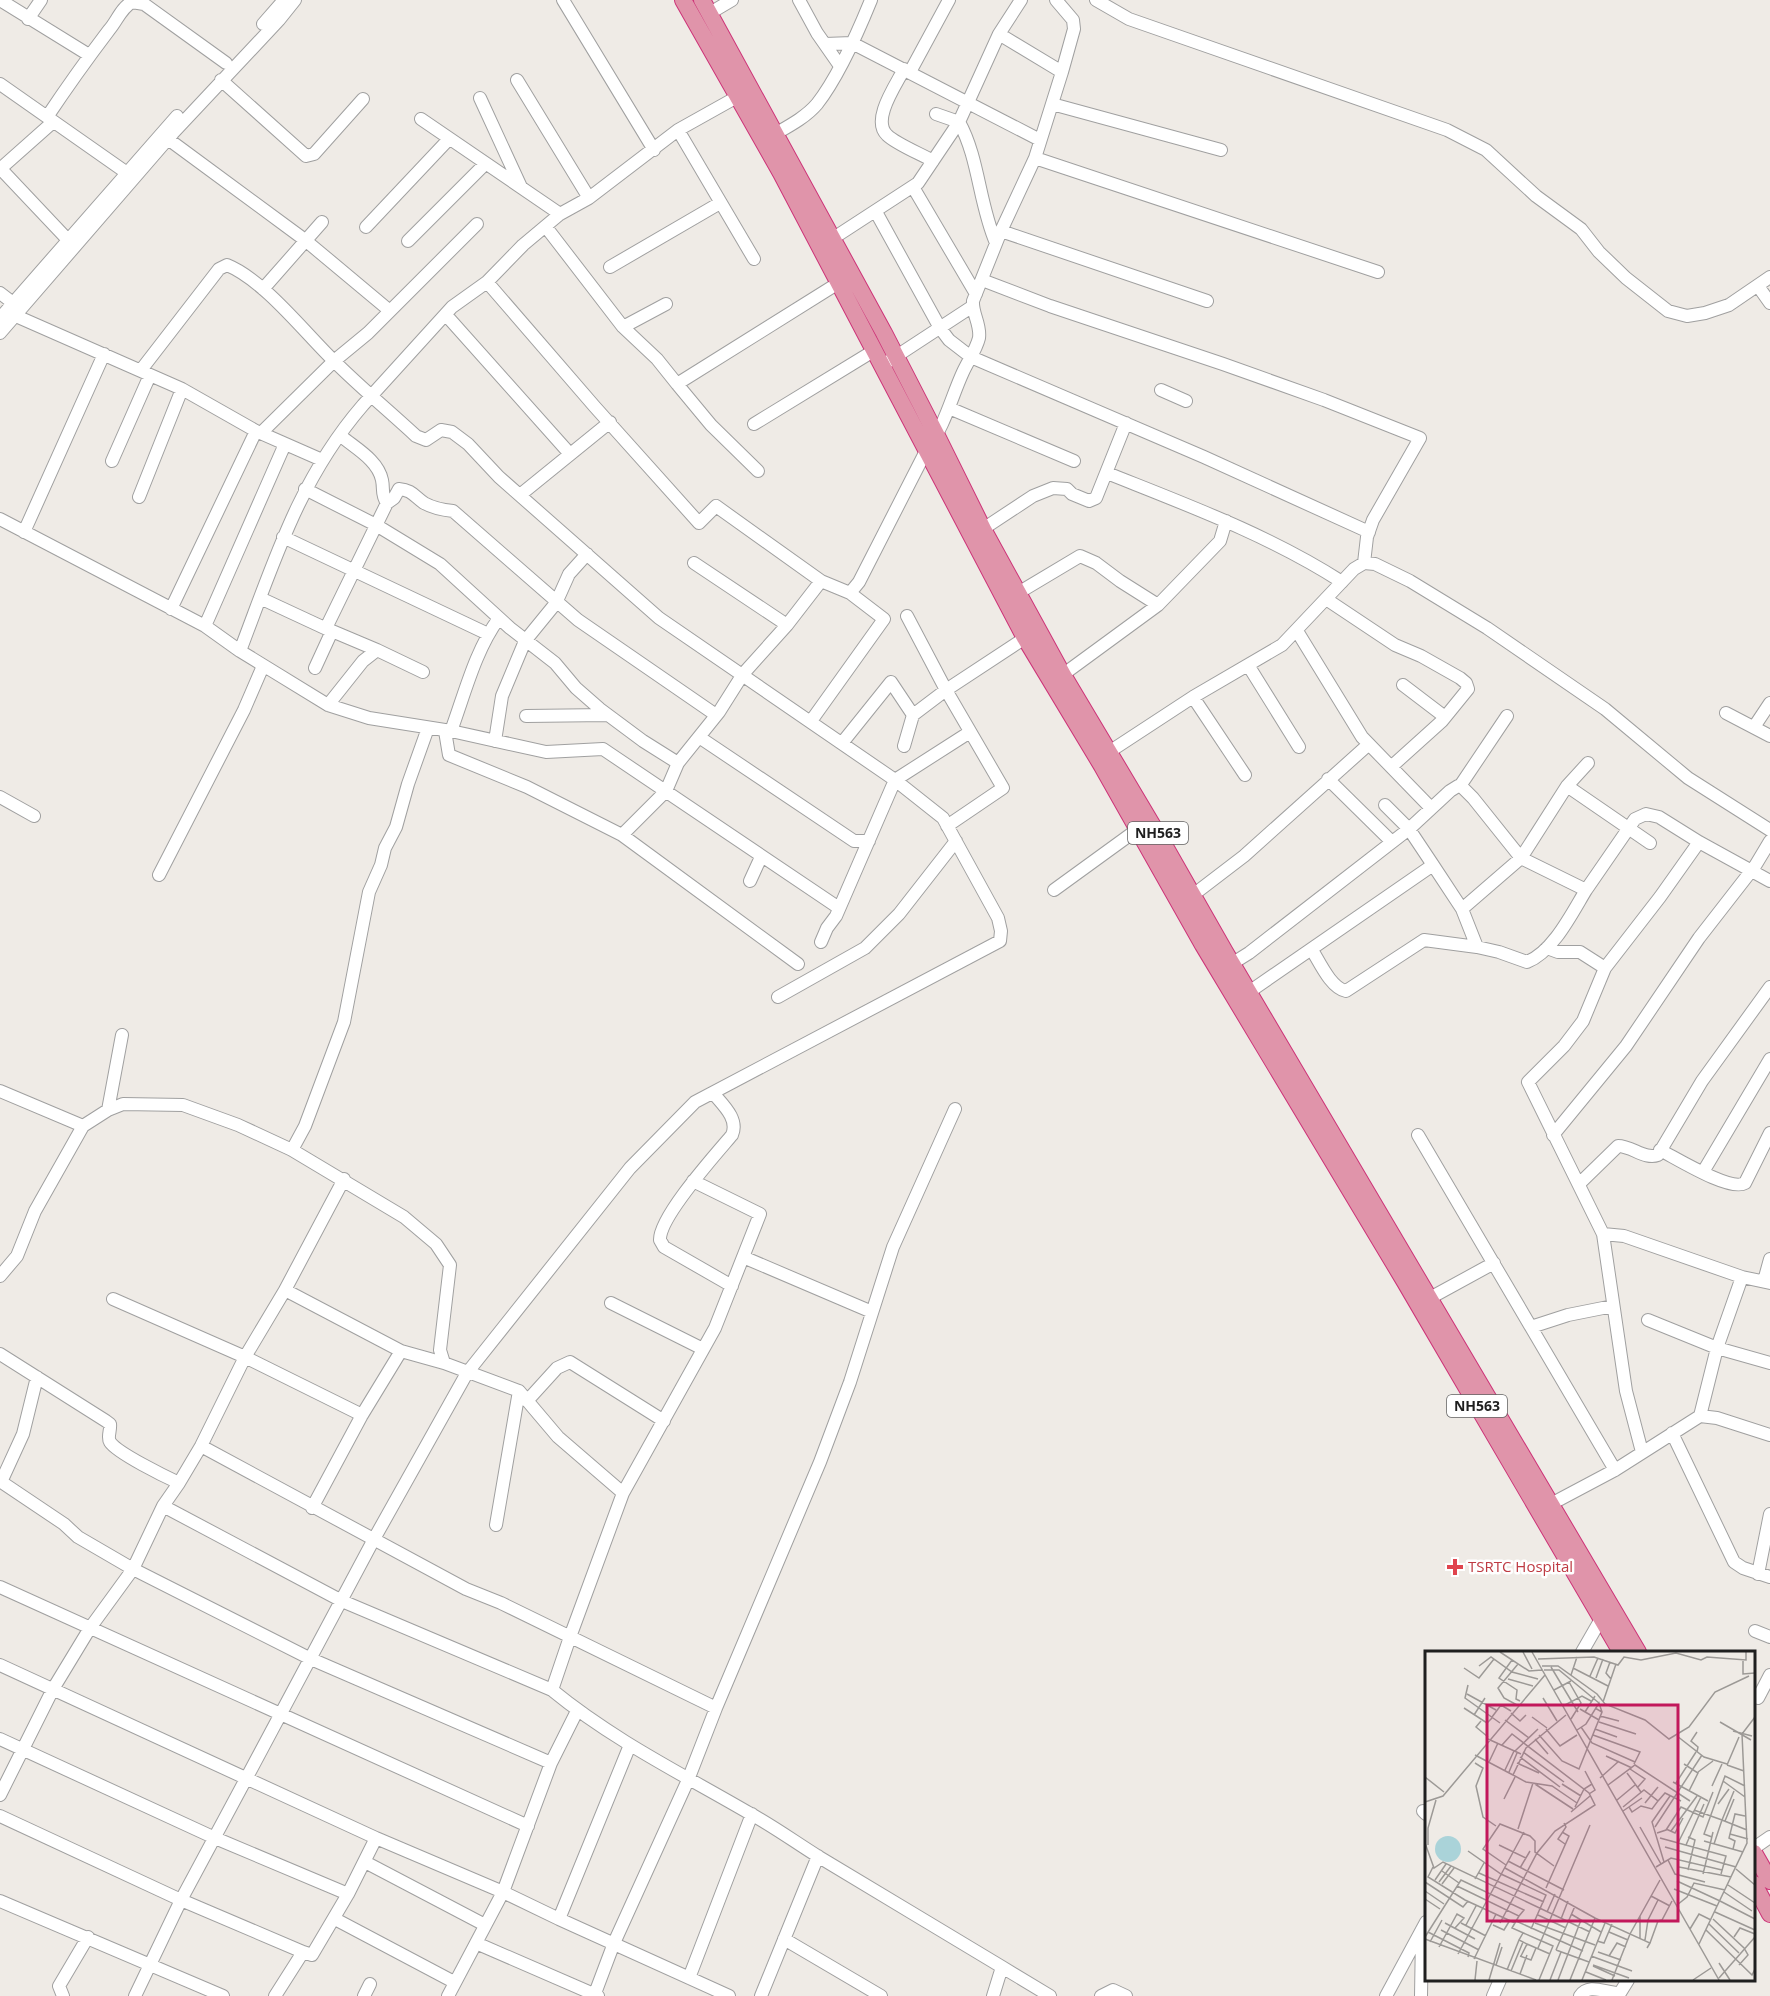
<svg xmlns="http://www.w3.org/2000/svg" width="1770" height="1996" font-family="'Open Sans',sans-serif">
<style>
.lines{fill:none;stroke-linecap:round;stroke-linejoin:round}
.minor-casing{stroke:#a0a0a0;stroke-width:14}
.highway-casing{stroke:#cd3378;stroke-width:18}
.minor{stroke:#fff;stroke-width:12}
.highway{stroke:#e094aa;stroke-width:16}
.health-dot{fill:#e0444e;stroke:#fff;stroke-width:2}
.labels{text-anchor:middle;stroke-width:5;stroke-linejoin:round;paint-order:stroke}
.shield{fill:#fff;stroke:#626262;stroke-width:1.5}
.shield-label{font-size:14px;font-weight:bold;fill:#1f1f1f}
.health-label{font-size:15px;fill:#be3a42;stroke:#fff;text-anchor:start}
.inset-road{fill:none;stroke:#9c9996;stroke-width:1.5}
.view{fill:#c2185b;fill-opacity:0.15;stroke:#c2185b;stroke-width:3}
.inset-edge{fill:none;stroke:#1f1f1f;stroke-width:3}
</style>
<rect width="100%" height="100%" fill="#efebe6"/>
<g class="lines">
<defs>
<path id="minor" d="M 0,0 L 89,55
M 563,0 L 654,150
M 799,0 L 817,33 L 840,66
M 1056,0 L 1073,20 L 1074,29 L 1062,72
M 1096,0 L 1129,19 L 1447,130 L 1486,150 L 1536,196 L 1581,229 L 1599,252 L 1626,278 L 1668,311 L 1687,316 L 1705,313 L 1729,305 L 1770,277
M 710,13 L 732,0
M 28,19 L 41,0
M 263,24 L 284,0
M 825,44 L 852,43 L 1040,140
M 904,69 C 896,85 871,120 887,135 C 896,144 921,154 933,161
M 910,72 L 949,0
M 221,80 L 306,156 L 314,154 L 363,99
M 517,80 L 589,198
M 0,84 L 127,173
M 737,97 L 678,130 L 589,198 L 560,214 L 523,245 L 487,282 L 452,307 L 363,405 C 299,479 274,562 240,651 L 328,705 L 369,718 L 451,731 L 546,752 L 603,749 L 839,908
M 480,98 L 521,187
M 1052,104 L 1221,150
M 936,114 L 959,122 C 979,158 979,204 996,243
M 47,117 C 67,87 87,59 109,30 C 117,21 121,8 132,2 L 144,4 L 226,63
M 421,119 L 560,214
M 678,130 L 754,259
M 775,134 C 789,126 806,117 817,104 C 838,77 858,32 871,0
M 168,139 L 305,240 L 390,311
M 1035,158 L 1378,272
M 0,169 L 53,122
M 1,169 L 68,240
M 913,187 L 976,294
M 876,212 L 940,328 L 949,340 L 971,357 L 1204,457 L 1369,532
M 366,227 L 449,139
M 546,227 L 623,327 L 657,359 L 677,384 L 840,282
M 1001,231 L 1207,301
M 832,239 L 918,183 L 959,122 L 999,34 L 1021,0
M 408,241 L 485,164
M 610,267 L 720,203
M 982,280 L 1050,306 L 1223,364 L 1324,400 L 1420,438 L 1373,520 L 1367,537 L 1364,563
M 487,282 L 595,407 L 699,523 L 716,506 L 821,581 L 850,593 L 859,582 L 927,449 C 945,426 951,398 963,372 C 968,361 976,350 979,338 C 981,324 972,314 973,301 L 1001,231 L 1035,158 L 1062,72 L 999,34
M 1758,286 L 1770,303
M 263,289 L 322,222
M 0,293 L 13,303
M 446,315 L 570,454
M 16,316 L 182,389 L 256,431 L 322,460
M 0,318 L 177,116
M 623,327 L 666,304
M 0,333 L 173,133 L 279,20 L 295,0
M 889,361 L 973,306
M 677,384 L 711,425 L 758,471
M 1161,390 L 1186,401
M 949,408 L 1074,461
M 754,424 L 875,350
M 261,433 L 334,361 L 368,333 L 477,224
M 341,436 C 355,448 378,460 382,480 C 384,489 381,495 387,503 L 394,498 L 399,489 C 412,490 414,496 424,503 C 433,508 443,510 453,511 L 578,620 L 716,715
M 112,461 L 150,375
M 1107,473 C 1187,505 1269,535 1342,582
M 305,489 L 376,525 L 440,564 L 510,628 L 555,663 L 576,688 L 600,709 L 643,741 L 678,763
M 520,495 L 610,422
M 139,497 L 182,389
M 0,519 L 205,626 L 240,651
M 983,529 L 1033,496 L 1053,488 L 1067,489 L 1072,494 L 1089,501 L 1096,498 L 1126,423
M 24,532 L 104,354
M 283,537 L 488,634
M 694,563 L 787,625
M 1018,593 L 1080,556 L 1096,563 L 1120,581 L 1158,605
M 260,598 L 331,631
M 1326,599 L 1395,645 L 1421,656 L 1460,678 L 1466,683 L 1468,689 L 1442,721 L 1391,767
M 171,609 L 256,431
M 907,616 L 946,690 L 1003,788 L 947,826
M 205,626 L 285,444
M 326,628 L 387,503
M 1297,631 L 1362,737 L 1431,808
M 1248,665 L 1299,747
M 315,668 L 332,631 L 377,650
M 1057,679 L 1158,605 L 1220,541 L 1226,521
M 1403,685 L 1445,717
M 1193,697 L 1245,775
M 328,705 L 363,661 L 377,650 L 423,672
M 1726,713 L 1770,736
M 526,716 L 607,715
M 811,721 L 884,619 L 850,593
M 1754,727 L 1770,703
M 445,731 L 449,755 L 527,787 L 622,835 L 798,964
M 451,731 C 465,693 475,651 499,618
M 699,737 L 854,841 L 869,841
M 495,741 L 502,696 L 525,641 L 556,603 L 569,574 L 587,554
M 842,743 L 891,682 L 913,715
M 904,746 L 913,715 L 946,690 L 1025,638
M 1109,752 L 1193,697 L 1282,645 L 1354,569 L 1364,563 L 1375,564 L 1410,581 L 1487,628 L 1605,709 L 1688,778 L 1770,830
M 1328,779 L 1392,842
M 1460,786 L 1507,716
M 1567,786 L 1650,843
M 0,797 L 34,816
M 1385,805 L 1409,829 L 1433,865 L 1462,909 L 1477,947
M 622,835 L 666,791 L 678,763 L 719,712 L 743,674 L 787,625 L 821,581
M 159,875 L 244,710 L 263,666
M 750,881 L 761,857
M 1054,890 L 1138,829
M 1586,890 L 1635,819 L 1646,814 L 1659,817 L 1699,842 L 1770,881
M 1193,895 L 1244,856 L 1369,744
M 1462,909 L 1521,858 L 1567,786 L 1588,763
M 821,942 L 827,928 L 836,916 L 895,780 L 970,732
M 1547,948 L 1558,952 L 1580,952 L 1605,968
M 1225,968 L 1249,953 L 1409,829 L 1450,791 L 1458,786 L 1462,787 L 1473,798 L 1521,858 L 1586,890 C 1572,913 1553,952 1527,962 L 1499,952 L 1477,947 L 1424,940 L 1346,991 C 1331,988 1320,963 1312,950
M 1249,992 L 1433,865
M 778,997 L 865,948 L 899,914 L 956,841
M 0,1091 L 83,1126
M 713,1093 C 723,1105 739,1119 732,1135 C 716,1154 659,1217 660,1240 L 664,1247 L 732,1286
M 108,1110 L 122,1035
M 1418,1135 L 1615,1470
M 1553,1135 L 1626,1046 L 1699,938 L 1755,866 L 1770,841
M 292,1150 L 305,1126 L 344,1022 L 369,892 L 381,865 L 385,848 L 396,827 L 408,784 L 428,728
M 1660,1150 C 1676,1158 1730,1192 1745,1183 L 1770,1133
M 1703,1172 L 1770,1059
M 1579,1184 L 1618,1146 C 1632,1146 1645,1160 1658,1155 L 1702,1081 L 1770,987
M 1603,1234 L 1624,1236 L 1742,1277 L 1770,1283
M 743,1257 L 872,1312
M 0,1276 L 17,1256 L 35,1211 L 83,1126 L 108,1110 L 123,1104 L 183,1105 L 238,1125 L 292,1150 L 404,1217 L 436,1244 L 450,1265 L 440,1350 L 444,1363 L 519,1391 L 558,1437 L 623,1493
M 1764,1281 L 1770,1259
M 285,1290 L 401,1351 L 444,1363
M 1430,1298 L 1494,1263
M 113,1299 L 245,1357 L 362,1415
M 611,1303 L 703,1349
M 1648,1320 L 1717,1348 L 1770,1363
M 1531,1327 L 1568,1315 L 1613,1306
M 0,1354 L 106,1421 L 110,1424 C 111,1430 107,1437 110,1442 C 117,1453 166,1477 179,1483
M 527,1401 L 557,1368 L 570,1362 L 664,1421
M 1700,1416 L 1717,1348 L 1742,1277
M 1672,1433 L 1734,1562 L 1743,1568 L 1770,1577
M 201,1446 L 466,1589 L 501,1603 L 716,1708
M 1642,1452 L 1626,1391 L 1603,1234 L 1528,1082 L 1564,1046 L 1583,1021 L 1605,968 L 1660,897 L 1699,842
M 0,1481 L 64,1524 L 78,1537 L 133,1569 L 311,1659 L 551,1763 L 503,1892 L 448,1996
M 1,1482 L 23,1434 L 37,1377
M 1551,1504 L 1615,1470 L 1700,1416 L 1717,1418 L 1770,1435
M 163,1506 L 342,1601 L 552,1690 C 613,1740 682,1774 749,1813 C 773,1826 795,1842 819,1857 C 880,1894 941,1930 1002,1967
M 312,1508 L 362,1415 L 401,1351
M 496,1525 L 519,1391
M 1758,1574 L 1770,1514
M 0,1587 L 528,1826
M 1755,1631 L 1770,1637
M 1582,1652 L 1601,1619
M 0,1665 L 376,1838 L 503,1892 L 559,1919 L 729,1996
M 552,1690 L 570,1637 L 623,1493 L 715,1328 L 760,1214 L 693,1181
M 1758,1698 L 1770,1675
M 0,1739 L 215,1838 L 348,1894 L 312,1955 L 303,1952
M 551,1763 L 577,1711
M 0,1795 L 53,1689 L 90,1628 L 133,1569 L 163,1506 L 179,1483 L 201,1446 L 245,1357 L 285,1290 L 344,1179
M 1423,1811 L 1426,1814
M 0,1816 L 181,1900 L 303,1952 L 275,1996
M 1754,1848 L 1770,1837
M 365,1862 L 485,1925
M 348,1894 L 376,1838
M 0,1901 L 223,1996
M 335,1919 L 454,1982
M 559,1919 L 630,1745
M 784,1939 L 881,1996
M 476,1943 L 598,1996
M 689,1978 L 752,1814
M 63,1996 L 59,1986 L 88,1937
M 135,1996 L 181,1900 L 247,1777 L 374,1539 L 467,1373 L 630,1168 L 695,1102 L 1000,941 L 1001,931 L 998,918 L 943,818 L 895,780 L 659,618 L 499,477 L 468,444 L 452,432 L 441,430 L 426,440 L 416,436 C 389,411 360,387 334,361 C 305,333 264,280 227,265 L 219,269 L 141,370
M 364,1996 L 370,1984
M 594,1996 L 614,1943 L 688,1780 L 716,1708 L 820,1462 L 850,1382 L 893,1247 L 955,1109
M 761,1996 L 818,1856
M 993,1996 L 1002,1967 L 1050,1996
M 1101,1996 L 1113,1990 L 1126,1996
M 1386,1996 L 1426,1922
M 1421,1996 L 1422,1934
M 1493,1996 L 1500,1980
M 1580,1996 C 1589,1982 1607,1994 1620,1993 L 1628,1980"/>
<path id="highway" d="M 683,0 L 781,173 L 1025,638 L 1102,766 L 1203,945 L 1405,1282 L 1621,1652
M 702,0 L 884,333 L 937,436 L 983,529 L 1063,675 L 1163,843 L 1225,952 L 1638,1652
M 1754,1853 L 1770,1881
M 1754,1884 L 1770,1914"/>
</defs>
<use href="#minor" class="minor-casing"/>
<use href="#highway" class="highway-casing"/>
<use href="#minor" class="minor"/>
<use href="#highway" class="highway"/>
</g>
<path class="health-dot" d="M1452 1558h6v6h6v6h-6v6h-6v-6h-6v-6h6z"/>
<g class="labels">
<g class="shield">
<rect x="1128" y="822" width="60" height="22" rx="4.5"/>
<rect x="1447" y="1395" width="60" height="22" rx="4.5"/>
</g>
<g class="shield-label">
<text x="1158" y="838">NH563</text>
<text x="1477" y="1411">NH563</text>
</g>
<g class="health-label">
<text x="1468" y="1572">TSRTC Hospital</text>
</g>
</g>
<g transform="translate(1425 1651)">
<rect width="330" height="330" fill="#efebe6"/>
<path d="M10 198a13 13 0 1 1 26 0a13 13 0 1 1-26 0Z" fill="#aad3d9"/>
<path class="inset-road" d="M 75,1 L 104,20 L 117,19M 98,1 L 107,18M 107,1 L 294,329M 113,8 L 169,6 L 193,14 L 199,6 L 216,9 L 251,2 L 276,9 L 282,6 L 321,9 L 321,1M 87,9 L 74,27 L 92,39 L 91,48 L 95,50M 318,10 L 318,23 L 330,22M 185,11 L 181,22 L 186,28M 54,15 L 66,6 L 87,21 L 113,28M 117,15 L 133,15 L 172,43 L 180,53 L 220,69 L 244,88 L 264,76 L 290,41 L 324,25M 126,16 L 153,61M 39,17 L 54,27 L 69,8M 148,17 L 183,35M 119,19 L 134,19 L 174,52M 146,24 L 152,6M 165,25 L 173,7M 171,27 L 178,8M 83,28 L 108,35M 144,31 L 156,52 L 146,68M 43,34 L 40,47 L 75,72M 129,39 L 146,30M 42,43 L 71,59M 118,47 L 132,70M 178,51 L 191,13M 92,54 L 79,47 L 73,37 L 93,13M 138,55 L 157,45 L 166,50M 39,57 L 62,72 L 67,67M 155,58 L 174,69M 160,61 L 170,45M 86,62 L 95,70 L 101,64M 49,64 L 60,47M 141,64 L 101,97 L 88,124 L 101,131 L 127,135 L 152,152M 175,65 L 194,70M 67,66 L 76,54 L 86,60M 107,66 L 122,77M 80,69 L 104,87M 56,70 L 51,76 L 63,86M 174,71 L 211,83M 295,71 L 326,89M 156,76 L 167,92 L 210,111M 121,78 L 135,95 L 152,84M 170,78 L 192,86M 152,79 L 161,73 L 174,52 L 177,61M 308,80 L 327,85M 114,84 L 137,110 L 154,118 L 177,61 L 170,57M 168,84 L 215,101 L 209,113M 252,85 L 279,106 L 302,113M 63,88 L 96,103M 110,88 L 123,103M 90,100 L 113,78M 98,101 L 139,131M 272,101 L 273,96 L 266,90 L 272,81M 50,104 L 88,124M 181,105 L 207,117M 95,106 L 135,136M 64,111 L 73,92M 50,112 L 58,117 L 51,135 L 58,166 L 71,175M 92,112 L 114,122M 259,113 L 273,122 L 264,140M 302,114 L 319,120M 302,114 L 314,86M 205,118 L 220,128 L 212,137M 80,119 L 89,100M 160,120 L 170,139 L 164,143M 84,121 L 92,102M 273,121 L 288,110M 202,122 L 216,141M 0,126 L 19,141M 175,127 L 194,110M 298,130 L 320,146M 248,131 L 283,150M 251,132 L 271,101M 110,133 L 148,158M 137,133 L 156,145M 183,134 L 210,114 L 265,150M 287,135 L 297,113M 309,140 L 297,169 L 322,179M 79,148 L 90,126M 192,149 L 210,134M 233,150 L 240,142 L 256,150M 0,151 L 18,145 L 120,24M 220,152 L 233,136M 293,153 L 304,138M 150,156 L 159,138 L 167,133M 198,156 L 219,139 L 233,150 L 227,158 L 216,155 L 207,161 L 204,156M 269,159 L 297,169 L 289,193M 198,160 L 217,147M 146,161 L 165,145M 300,170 L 309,148M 139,172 L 141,176 L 133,188 L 140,193M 215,176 L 236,213M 230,176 L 277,104M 93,178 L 108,132M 241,178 L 250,182 L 258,167M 246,180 L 272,145M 288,181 L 280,215 L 297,219M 232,182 L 241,179 L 256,156 L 278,166 L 288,141M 305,183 L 323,188M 287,186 L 279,183 L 300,125 L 320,135M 235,187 L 301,205 L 296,223M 279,190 L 318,201M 0,192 L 9,217 L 18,211 L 165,281M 253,192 L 276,146M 3,194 L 3,177 L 11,149M 74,194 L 101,207M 261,194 L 279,153M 240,196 L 311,216M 308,198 L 310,190 L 304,187 L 310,163 L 320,165M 43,200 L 76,223 L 121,244 L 106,278M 243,209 L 250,223 L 280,231M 83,210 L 139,239M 239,211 L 227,171 L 245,145M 81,214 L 58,198 L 75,173 L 105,185 L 110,190 L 110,201 L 129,215M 8,216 L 3,226 L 40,249 L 90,272M 231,216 L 246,207 L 280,215 L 278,223M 254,216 L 306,226M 80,217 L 170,267M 95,217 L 105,200M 311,218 L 330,234M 263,219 L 270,189 L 263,186M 17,220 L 34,232M 54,222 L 119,251M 50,228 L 59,212M 10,229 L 21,213M 252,230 L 295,250M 0,231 L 38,256 L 43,250M 14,231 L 26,215M 17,233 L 29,217M 303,234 L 330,252M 32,235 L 94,265 L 87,277 L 128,295 L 114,329M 121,237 L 144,185 L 137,181M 249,238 L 292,255M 0,240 L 19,253M 299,241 L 327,260M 226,245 L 245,255M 0,248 L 15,258M 295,250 L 330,268M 252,254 L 262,246 L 269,232 L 300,239M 122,261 L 130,243M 290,261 L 330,279M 146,263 L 176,281M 113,264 L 141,277M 136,268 L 143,250M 288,268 L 319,297 L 323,304 L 314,314M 91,270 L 158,300M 20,272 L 50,288M 36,272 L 61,285M 75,272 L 112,202 L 130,180 L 170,154 L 164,142 L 87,83 L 77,94M 110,272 L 170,294M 284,273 L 314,302M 41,274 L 51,255M 68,274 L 79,279 L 85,269M 265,278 L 274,263 L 286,269M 16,279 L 54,299M 281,279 L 327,324 L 330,318M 3,281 L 44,302 L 43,306M 184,281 L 203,289M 0,286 L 36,229 L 99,259 L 94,265M 309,286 L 315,277 L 330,283M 215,287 L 215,265M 0,288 L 111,329M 220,289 L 223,269 L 233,249M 172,290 L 179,292 L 187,273M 5,291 L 17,269M 225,292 L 233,270 L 237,269 L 247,250M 102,293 L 125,303M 274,293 L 322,192 L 317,83 L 330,66M 14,296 L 32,263 L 39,267 L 30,277M 113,297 L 165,174M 131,299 L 150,255M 131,299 L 164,311M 173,301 L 196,309M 33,303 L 99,181M 95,305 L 106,309 L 111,297M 96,305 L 102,293 L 94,289 L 98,282M 166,305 L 207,320M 184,305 L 192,292 L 201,296M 49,308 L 71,263M 294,312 L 305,329M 71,314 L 77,296M 168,314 L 204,327M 168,315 L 190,325M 82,319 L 94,289M 86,320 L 98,291M 161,321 L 181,329M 95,323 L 102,304M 294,327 L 330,286M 50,329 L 52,310M 64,329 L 75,292M 125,329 L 136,301M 133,329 L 156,269M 145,329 L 170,267 L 225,292 L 222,297M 157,329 L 180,272M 187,329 L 205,283 L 235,229M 268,329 L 286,317"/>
<path class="view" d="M 62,54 L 253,54 L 253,270 L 62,270 Z"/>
<rect width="330" height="330" class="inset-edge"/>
</g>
</svg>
